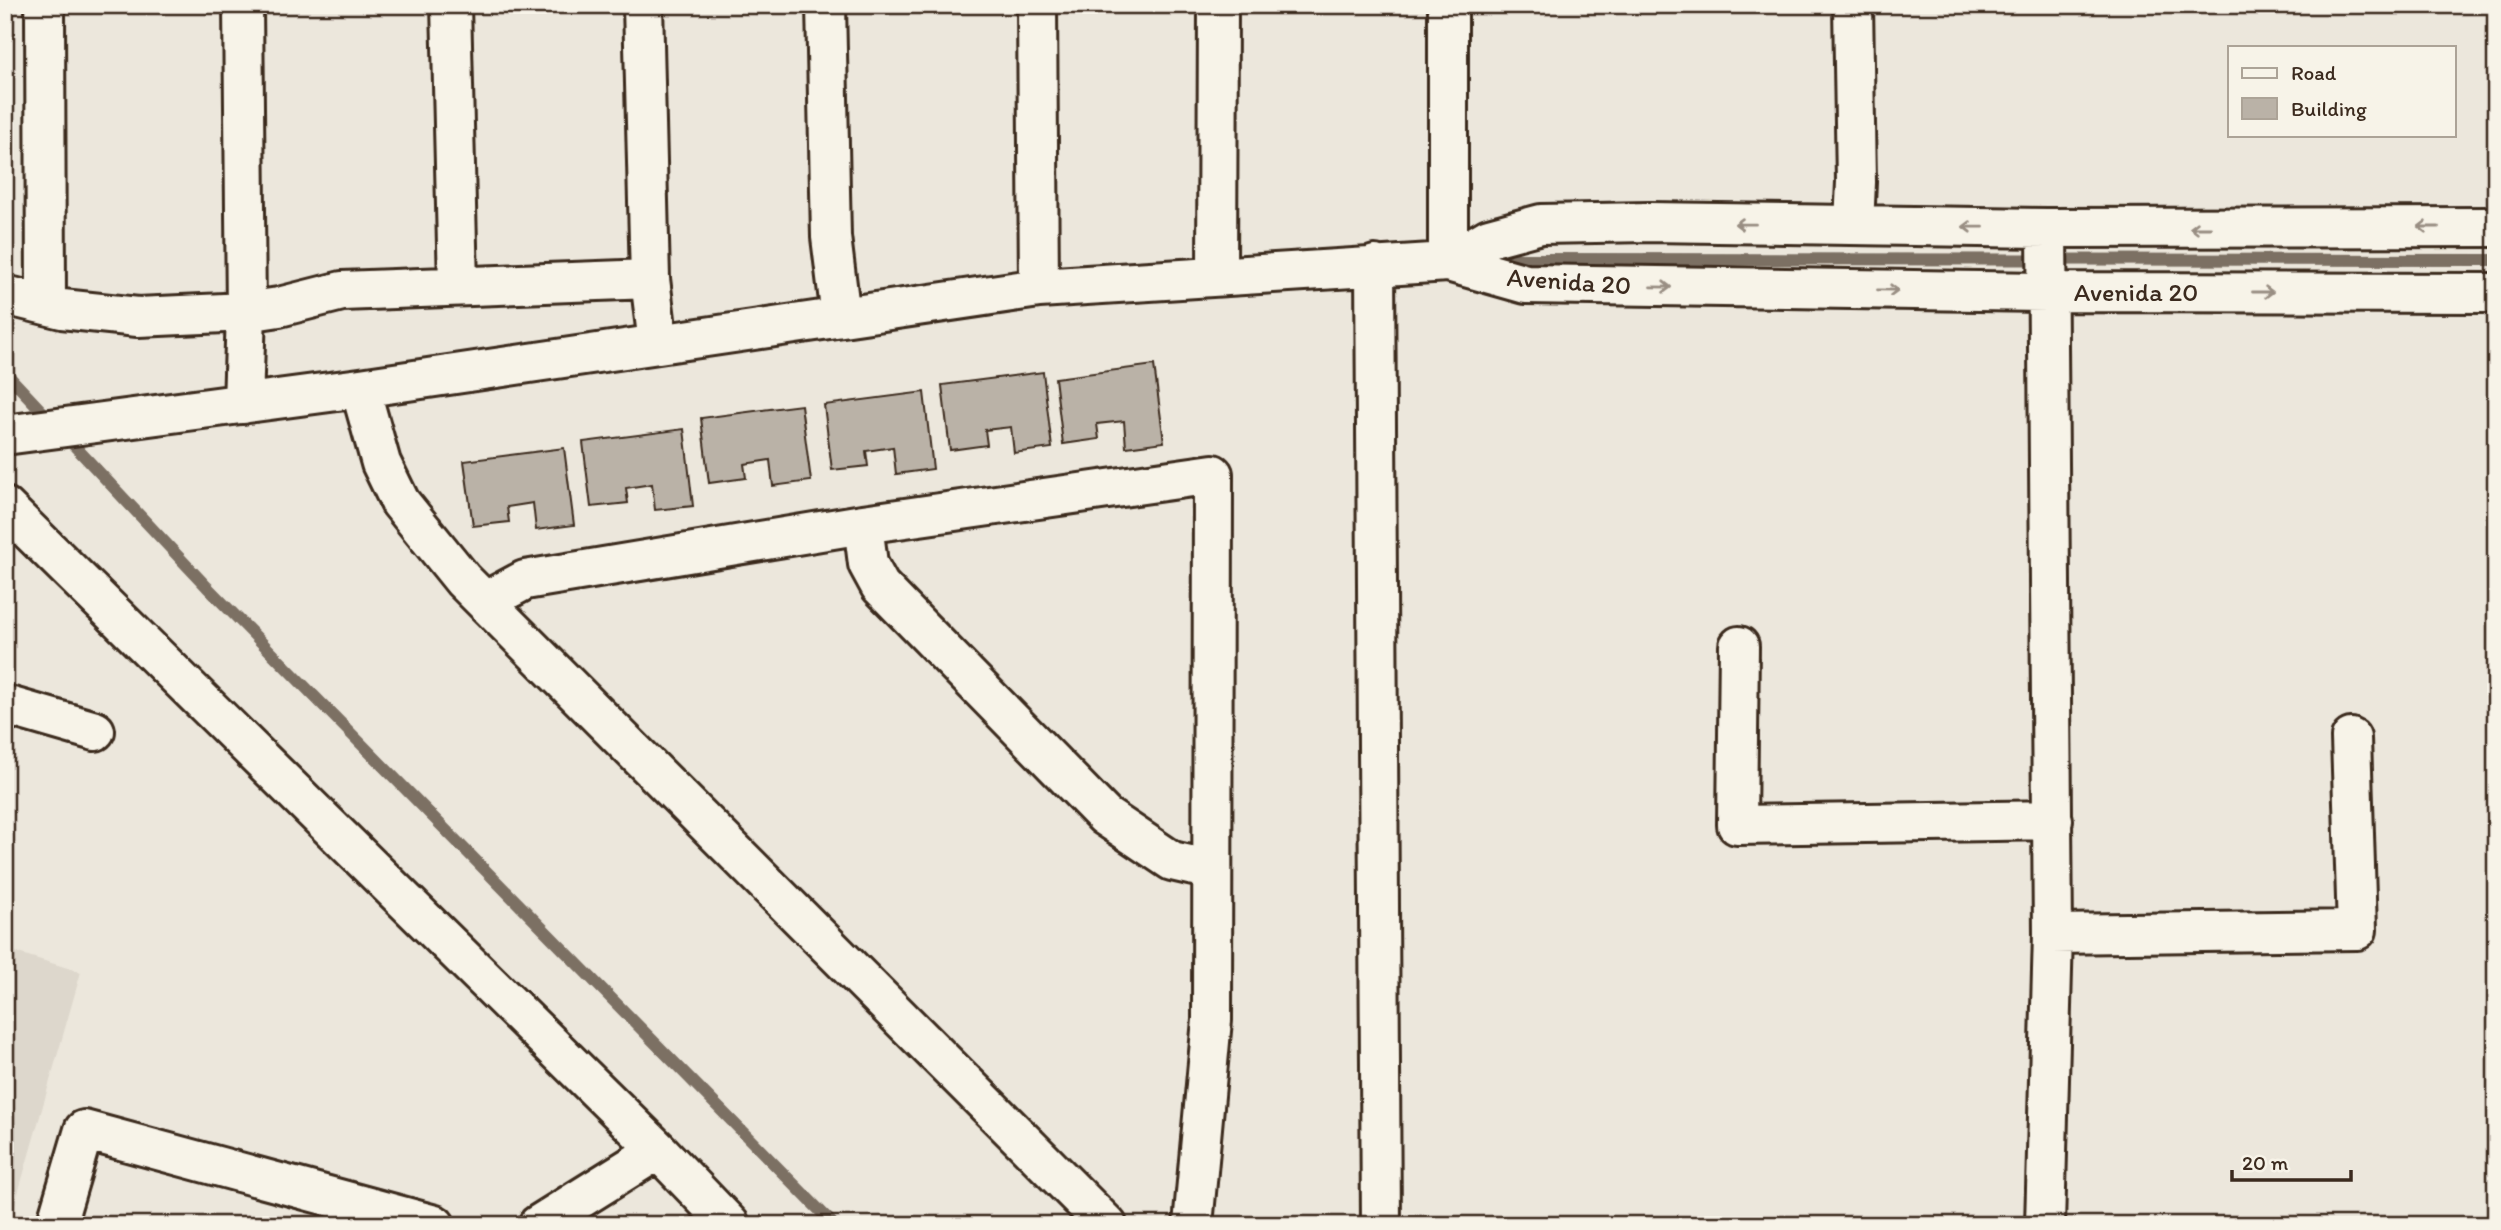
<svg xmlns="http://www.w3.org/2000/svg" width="2501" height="1230" font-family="Itim,sans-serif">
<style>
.built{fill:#ddd7cc}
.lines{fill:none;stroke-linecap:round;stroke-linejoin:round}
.stream{stroke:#7c7064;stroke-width:12}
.building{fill:#bab2a7;stroke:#3b2a1e;stroke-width:2}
.street-casing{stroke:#3b2a1e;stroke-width:44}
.street{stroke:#f7f3e8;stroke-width:38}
.oneway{stroke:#998e83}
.labels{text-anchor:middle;stroke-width:5;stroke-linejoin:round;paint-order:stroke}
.street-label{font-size:26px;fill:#3b2a1e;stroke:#f7f3e8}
</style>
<rect width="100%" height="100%" fill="#ece7dc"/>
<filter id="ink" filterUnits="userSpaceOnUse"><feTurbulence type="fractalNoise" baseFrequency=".0143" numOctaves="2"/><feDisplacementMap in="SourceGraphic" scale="14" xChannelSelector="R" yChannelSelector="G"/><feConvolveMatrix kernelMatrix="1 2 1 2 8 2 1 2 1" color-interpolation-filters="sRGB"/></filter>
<g filter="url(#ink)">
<path class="built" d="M 5,949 L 81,972 L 9,1225 L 5,1225 Z"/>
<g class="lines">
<path class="stream" d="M 1508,259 L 2496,260
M 5,372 L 207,587 L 834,1225"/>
</g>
<path class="building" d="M 1154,365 L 1164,442 L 1126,447 L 1124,421 L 1097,424 L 1099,439 L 1063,444 L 1055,378 Z
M 1043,372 L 1052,448 L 1014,453 L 1011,427 L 985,430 L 987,445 L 950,450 L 942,385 Z
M 924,392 L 933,469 L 896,474 L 893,447 L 866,451 L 868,466 L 832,470 L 824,405 Z
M 801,405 L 811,481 L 773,486 L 770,460 L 744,464 L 746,478 L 709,483 L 701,418 Z
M 684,429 L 693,506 L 655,510 L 652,484 L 626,488 L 628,503 L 591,507 L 583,442 Z
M 564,448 L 574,525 L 536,530 L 533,503 L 507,507 L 509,522 L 473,526 L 464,461 Z"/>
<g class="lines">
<defs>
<path id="street" d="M 45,5 L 46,305
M 243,5 L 246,312 L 243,404
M 451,5 L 458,285
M 643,5 L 650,279 L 658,344
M 826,5 L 831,237 L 841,317
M 1037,5 L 1039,288
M 1448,5 L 1448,262
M 1853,5 L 1856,182 L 1854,225
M 1448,262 L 1489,238 L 1541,224 L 1649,222 L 2047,228 L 2496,227
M 1375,265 L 1381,1225
M 1217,276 L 1218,5
M 5,295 L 62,309 L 138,317 L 246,312 L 279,307 L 342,291 L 650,279
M 360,388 L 381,463 L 400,502 L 463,580 L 1107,1225
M 5,435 L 360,388 L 1039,288 L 1448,262 L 1526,284 L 2048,292 L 2496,293
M 5,507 L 658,1150 L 730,1225
M 863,524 L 868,564 L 880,586 L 1105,816 L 1172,861 L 1194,866 L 1212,865
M 488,605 L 497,595 L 525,580 L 863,524 L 1213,474 L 1212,1020 L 1193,1225
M 1739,646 L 1737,825 L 2053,820
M 5,705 L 95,731
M 2053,934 L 2357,930 L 2351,738
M 56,1225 L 84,1130 L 435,1225
M 538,1225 L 658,1150
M 2045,1225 L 2053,934 L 2047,228"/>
</defs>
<use href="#street" class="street-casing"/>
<use href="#street" class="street"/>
</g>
<defs><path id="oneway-shaft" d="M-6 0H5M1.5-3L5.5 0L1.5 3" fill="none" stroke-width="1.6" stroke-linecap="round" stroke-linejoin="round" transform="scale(1.75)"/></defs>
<g class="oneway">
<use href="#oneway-shaft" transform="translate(1745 224) rotate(-179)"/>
<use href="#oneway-shaft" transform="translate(1973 227) rotate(-179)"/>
<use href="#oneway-shaft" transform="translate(2428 227) rotate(180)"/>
<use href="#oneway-shaft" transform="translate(2200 228) rotate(180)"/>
<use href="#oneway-shaft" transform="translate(1661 287) rotate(1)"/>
<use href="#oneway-shaft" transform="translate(1888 290) rotate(1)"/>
<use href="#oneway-shaft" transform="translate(2263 292)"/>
</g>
</g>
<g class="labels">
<g class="street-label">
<text transform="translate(1569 281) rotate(4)" y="9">Avenida 20</text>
<text x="2136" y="301">Avenida 20</text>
</g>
</g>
<rect width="2501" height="1230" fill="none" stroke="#f7f3e8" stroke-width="28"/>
<rect x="14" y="14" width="2473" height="1202" fill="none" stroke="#3b2a1e" stroke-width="2.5" filter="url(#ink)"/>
<rect x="2228" y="46" width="228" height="91" fill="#f7f3e8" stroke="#aca397" stroke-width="2"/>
<rect x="2242" y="68" width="35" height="10" fill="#f7f3e8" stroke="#aca397" stroke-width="2"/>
<text x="2291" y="80" font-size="21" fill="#3b2a1e">Road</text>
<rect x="2242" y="98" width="35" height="21" fill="#bab2a7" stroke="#aca397" stroke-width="2"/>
<text x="2291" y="116" font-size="21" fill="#3b2a1e">Building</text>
<path d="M2232 1170v10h119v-10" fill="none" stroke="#3b2a1e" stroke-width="3.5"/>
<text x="2242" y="1170" font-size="21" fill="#3b2a1e" stroke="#f7f3e8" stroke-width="5" paint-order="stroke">20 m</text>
</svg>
